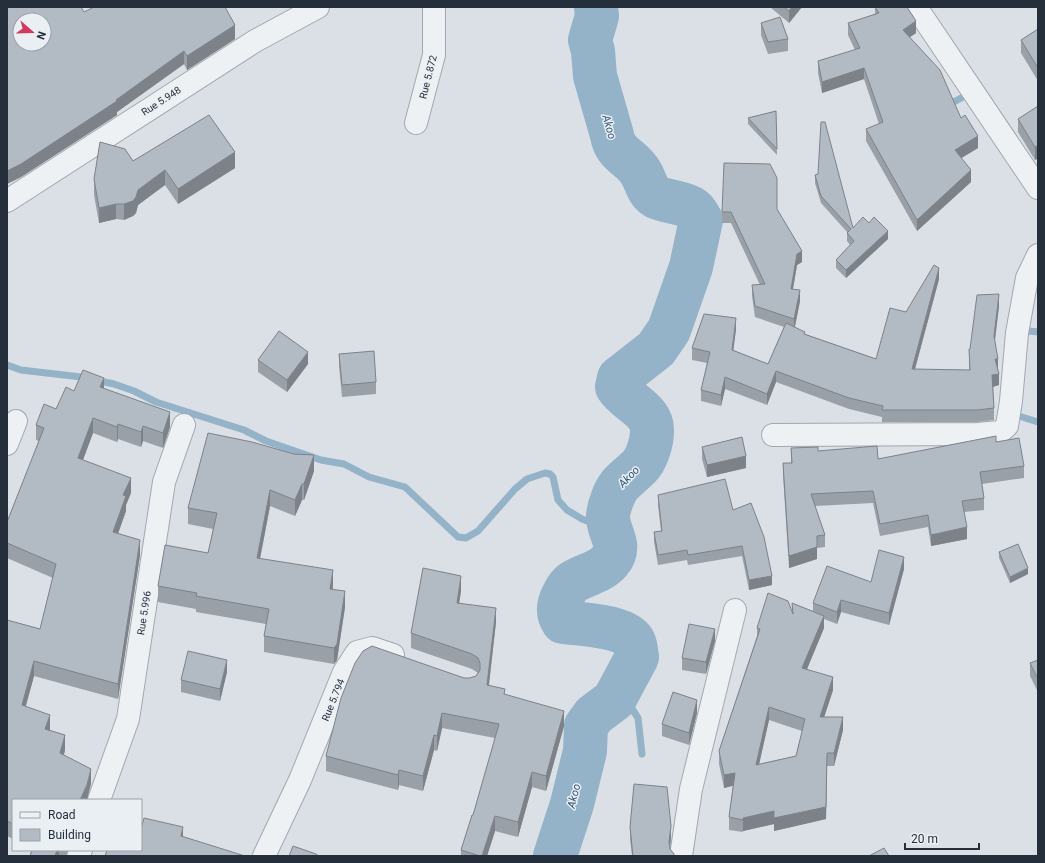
<svg xmlns="http://www.w3.org/2000/svg" width="1045" height="863" font-family="Roboto,sans-serif">
<style>
.lines{fill:none;stroke-linecap:round;stroke-linejoin:round}
.stream{stroke:#94b2c8;stroke-width:7}
.river{stroke:#94b2c8;stroke-width:44}
.minor-casing{stroke:#a1a7b0;stroke-width:24}
.minor{stroke:#eef1f4;stroke-width:22}
.wall{fill:#99a0a8;fill-rule:evenodd}
.shaded-wall{fill:#7d8288}
.building{fill:#b2bac3;stroke:#7d8288;fill-rule:evenodd}
.labels{text-anchor:middle;dominant-baseline:central;stroke-width:3;stroke-linejoin:round;paint-order:stroke}
.street-label{font-size:10px;fill:#252f3c;stroke:#eaeff4}
.water-label{font-size:11px;font-style:italic;fill:#2e5271;stroke:#eaeff4}
</style>
<rect width="100%" height="100%" fill="#dbe0e6"/>
<g class="lines">
<path class="stream" d="M946 106 965 96
M1029 331 1038 332
M7 365 21 370 81 377 114 384 134 391 156 402 244 430 266 441 321 460 344 464 369 477 405 487 458 537 466 538 478 531 515 489 527 479 545 473 550 474 553 477 558 500 567 510 582 519 597 525H610
M1022 417 1038 422
M614 700 631 707 638 718 642 754"/>
<path class="river" d="M555 856 572 804 585 751 586 726 594 715 614 700 637 657C636 652 636 643 632 639 622 626 580 624 563 622 561 619 559 615 559 611 558 602 566 587 573 582 585 574 600 573 610 561 623 545 608 533 608 517 608 512 610 505 612 500 618 482 627 479 639 467 647 459 652 442 652 431 653 410 626 402 617 387L619 378 656 349 669 330 691 267 701 220C699 217 698 214 696 212 690 203 666 202 656 197 647 192 646 181 641 173 632 157 615 155 612 135L595 76 593 51 590 40 597 16 596 7"/>
<defs>
<path id="minor" d="M916 7 1038 188
M416 123 434 55V7
M7 201 255 41 318 7
M773 435 978 434 1000 432 1007 426 1011 401 1017 333 1027 278 1038 255
M7 444 16 421
M99 800 128 719 164 482 184 425
M78 856 81 850
M264 856 300 780 344 672 357 652 372 648 393 655
M681 856 691 789 735 610"/>
</defs>
<use href="#minor" class="minor-casing"/>
<use href="#minor" class="minor"/>
</g>
<path class="wall" d="M7 7 84 12 235 39 187 70 184 64 117 112V115L21 177 7 184Z
M770 7H802L789 23Z
M875 7 916 33 910 37 961 118 978 148 961 158 971 182 917 231 866 141V129L879 124 864 79 822 93 818 73V61L855 50 848 35V23L875 14Z
M761 23 788 39V51L768 54 761 35Z
M1038 29V81L1021 53V40Z
M1038 106V160L1037 159 1035 160 1018 132V119Z
M776 111 777 155 748 124V118Z
M133 161 235 168 178 204 165 185 138 205 136 213 133 216 124 220 116 219 99 223 94 195V179Z
M815 175 853 228 869 223 888 239 846 278 836 268V260L850 245 847 241V233H848L821 203 815 183Z
M777 209 802 262 797 265 793 289 800 301 795 327 805 334 876 359 906 312 939 279 915 369 969 370V349H970L999 306 995 340 999 385 993 387 994 408V420L977 422H882V417L849 409 776 382 767 405 725 389 721 406 701 401V390L707 363 692 360V348L736 329 733 350 768 364 784 327 755 317 752 296V285H760L731 223H722V212Z
M339 354 376 382V394L342 397 339 366Z
M258 360 308 364 287 392 258 372Z
M104 389 170 427 163 448 143 441 141 447 118 439 117 442 93 433 83 460 131 493 126 505V511L118 534 140 555 118 699 34 676 26 706 50 730V731L65 750 64 755 91 784 13 800V839L7 836V620L40 629 53 578 7 558V522L39 441 36 440V425L56 409 74 391Z
M996 442 1024 466V478L982 484 984 498V510L964 512 967 539 931 546 928 527 880 536 873 503 815 506 825 535V547L817 548V559L789 568 783 475V463H791V448L878 459Z
M702 447 746 468 707 477 702 459Z
M314 471 304 500H302L295 516 270 506 260 559 333 585V589L345 607 337 660 334 664 264 652V636L266 624 196 612V609L158 602V586L208 553 213 529 188 524V508Z
M658 495 733 510 772 585 749 590 742 556 688 565 687 560 658 565 654 542V532L661 531 658 505Z
M999 552 1028 574 1010 583 999 558Z
M904 569 889 625 841 612 837 624 824 619V628L807 669 833 690 824 717 843 730 834 766H827L826 819 774 831V824L743 831V832L729 830V817L733 786 724 788 719 764V751L757 636V628L792 613V603L813 611V603L871 582ZM769 720 802 731 796 756 759 764Z
M461 591 459 603 496 622 489 685 505 694 564 726 546 791 532 787 518 837 495 831 487 856H461V850L473 815 495 738 442 728 437 751 434 750 423 791 399 785 398 790 326 771V756L464 678H470L476 676 478 673 472 669 411 648V633Z
M715 641 706 674 682 670V658Z
M1038 660V692L1030 676V663Z
M227 672 220 701 181 692V680Z
M697 713 689 745 662 736V724Z
M630 827 671 838 670 849 674 856H632L630 839Z
M32 850H68L67 856H30Z"/>
<path class="shaded-wall" d="M792 7H802L789 23V11Z
M916 21V33L903 42V30Z
M235 25V39L187 70V56Z
M184 51V64L117 112V115L21 177 7 184V171L116 100Z
M864 68V79L822 93V82Z
M978 136V148L955 162V150Z
M1037 146V159L1035 160V147Z
M235 152V168L178 204V189Z
M165 170V185L138 205 136 213 133 216 124 220V204L138 190Z
M971 170V182L917 231V220Z
M116 204V219L99 223V208Z
M888 231V239L846 278V270Z
M802 251V262L797 265 791 300V289L797 254Z
M939 268V279L912 380V369Z
M800 290V301L794 330V319Z
M999 294V306L994 348V336Z
M736 318V329L732 361V350Z
M308 352V364L287 392V380Z
M995 359H998V370Z
M776 371V382L767 405V394Z
M999 374V385L992 387V375Z
M725 377V389L721 406V395Z
M104 378V393L100 387Z
M170 412V427L163 448V433Z
M93 418V433L78 473V458Z
M118 424V439L117 442V427Z
M143 426V441L141 447V432Z
M314 455V471L304 500V484Z
M746 456V468L707 477V465Z
M131 478V493L126 505V511L113 547V532L123 495Z
M302 484V500L295 516V500Z
M270 490V506L257 574V558Z
M967 527V539L931 546V535Z
M140 540V555L118 699V684Z
M817 547V559L789 568V556Z
M904 557V569L889 625V613Z
M1028 568V574L1010 583V577Z
M333 570V585L330 605V589Z
M461 576V591L457 618V603Z
M772 576V585L749 590V580Z
M345 591V607L337 660 334 664V648Z
M841 600V612L837 624V612Z
M496 608V622L487 700V685Z
M824 616V628L802 681V668Z
M715 629V641L706 674V662Z
M227 660V672L220 701V689Z
M34 661V676L22 719V705Z
M833 677V690L820 730V717Z
M697 700V713L689 745V733Z
M769 707V720L756 778V765Z
M564 711V726L546 791V776Z
M442 713V728L437 751V736Z
M50 715V730L45 744V729Z
M843 717V730L834 766V753Z
M65 735V750L60 768V753Z
M434 735V750L423 791V776Z
M827 766 826 819 774 831V818Z
M91 769V784L87 800H80Z
M399 770V785L398 790V775Z
M532 772V787L518 837V822Z
M735 773V785L724 788V775Z
M774 811V824L743 831V832V818Z
M495 816V831L487 856H482Z
M671 826V838L669 855V842Z
M183 827V840L181 836Z
M57 850H59V856H55Z"/>
<path class="building" d="M7 7H81L84 12 94 7H225L235 25 187 56 184 51 116 100 117 101 21 164 7 171ZM20 20H44V44H20Z
M784 7H792L789 11Z
M875 7H907L916 21 903 30 940 70 961 118 965 115 978 136 955 150 971 170 917 220 866 129 883 122 864 68 822 82 818 61 860 48 848 23 879 13Z
M780 17 788 39 768 42 761 23Z
M1038 29V68L1021 40Z
M1038 106V147L1037 146 1035 147 1018 119Z
M776 111 777 149 748 118Z
M209 115 235 152 178 189 165 170 138 190 136 197 133 201 124 204H116L99 208 94 179 100 142 125 149 133 161Z
M821 122H825L853 228 863 217 869 223 874 217 888 231 846 270 836 260 854 241 847 233 851 229 821 196 815 175 818 174Z
M724 163 770 164 777 178V209L802 251 797 254 791 289 800 290 794 319 755 306 752 285 765 284 731 212H722Z
M934 265 939 268 912 369 970 370 969 349H970L977 295 999 294 994 336 998 359H995L999 374 992 375 994 408 977 410H882L883 406 849 398 776 371 767 394 725 377 721 395 701 390 710 352 692 348 704 314 736 318 732 350 768 364 786 323 805 332 804 334 876 359 890 308 906 312Z
M279 331 308 352 287 380 258 360Z
M374 351 376 382 342 385 339 354Z
M83 370 104 378 100 387 170 412 163 433 143 426 141 432 118 424 117 427 93 418 78 458 131 478 123 495 126 496 113 532 140 540 118 684 34 661 22 705 50 715 45 729 65 735 60 753 91 769 87 785 80 800H13V824L7 821V803L8 802 7 801V620L40 629 56 564 7 543V522L44 428 36 425 44 404 56 409 66 387 74 391Z
M208 433 252 442 294 454 314 455 304 484H302L295 500 270 490 257 558 333 570 330 589 345 591 337 644 334 648 264 636 269 609 196 596 197 593 158 586 165 545 208 553 217 513 188 508Z
M996 436V442L1019 438 1024 466 980 472 984 498 962 501 967 527 931 535 928 515 880 524 873 491 811 494 825 535 817 536V547L789 556 783 463H792L791 448 818 447V451L877 446 878 459Z
M742 437 746 456 707 465 702 447Z
M725 479 733 510 751 503 764 537 772 576 749 580 742 546 688 555 687 550 658 555 654 532 662 531 658 495Z
M1018 544 1028 568 1010 577 999 552Z
M879 550 904 557 889 613 841 600 837 612 813 603 827 566 871 582Z
M423 568 461 576 457 603 496 608 487 685 505 689 504 694 564 711 546 776 532 772 518 822 495 816 482 856H480L461 850 472 815H473L499 724 442 713 437 736 434 735 423 776 399 770 398 775 326 756 341 698 355 663 363 651 372 646 464 678H470L476 676 480 670V663L478 658 472 654 411 633Z
M768 593 788 601 793 614 792 603 824 616 802 668 833 677 820 717H843L834 753H827L826 807 774 818V811L743 818V820L729 817 735 773 724 775 719 751 760 629 757 628ZM769 707 805 719 796 756 756 765Z
M689 624 715 629 706 662 682 658Z
M188 651 227 660 220 689 181 680Z
M1038 660V679L1030 663Z
M673 692 697 700 689 733 662 724Z
M634 784 667 787 671 826 669 842 670 849 674 854V856H633L630 827Z
M144 818 183 827 181 836 245 856H105L107 850H141V829Z
M293 846 316 854 319 856H289Z
M884 848 889 856H869Z
M32 850H57L55 856H30Z"/>
<g class="labels">
<g class="street-label">
<text transform="translate(428 77) rotate(-76)">Rue 5.872</text>
<text transform="translate(161 101) rotate(-33)">Rue 5.948</text>
<text transform="translate(144 613) rotate(-81)">Rue 5.996</text>
<text transform="translate(333 700) rotate(-68)">Rue 5.794</text>
</g>
<g class="water-label">
<text transform="translate(609 127) rotate(74)">Akoo</text>
<text transform="translate(629 477) rotate(-46)">Akoo</text>
<text transform="translate(574 796) rotate(-76)">Akoo</text>
</g>
</g>
<rect width="1045" height="863" fill="none" stroke="#252f3c" stroke-width="16"/>
<rect x="12" y="799" width="130" height="52" fill="#eaeff4" stroke="#9ba2aa"/>
<rect x="20" y="812" width="20" height="6" fill="#eef1f4" stroke="#9ba2aa"/>
<text x="48" y="819" font-size="12" fill="#252f3c">Road</text>
<rect x="20" y="829" width="20" height="12" fill="#b2bac3" stroke="#9ba2aa"/>
<text x="48" y="839" font-size="12" fill="#252f3c">Building</text>
<g transform="translate(32 32) rotate(110)"><circle r="19" fill="#eaeff4" stroke="#9ba2aa"/>
<path d="M0-3L7 15L0 10L-7 15Z" fill="#d13a5f"/>
<text y="-6" font-size="11" font-weight="bold" text-anchor="middle" fill="#252f3c">N</text>
</g>
<path d="M905 843v6h74v-6" fill="none" stroke="#252f3c" stroke-width="2"/>
<text x="911" y="843" font-size="12" fill="#252f3c" stroke="#eaeff4" stroke-width="3" paint-order="stroke">20 m</text>
</svg>
